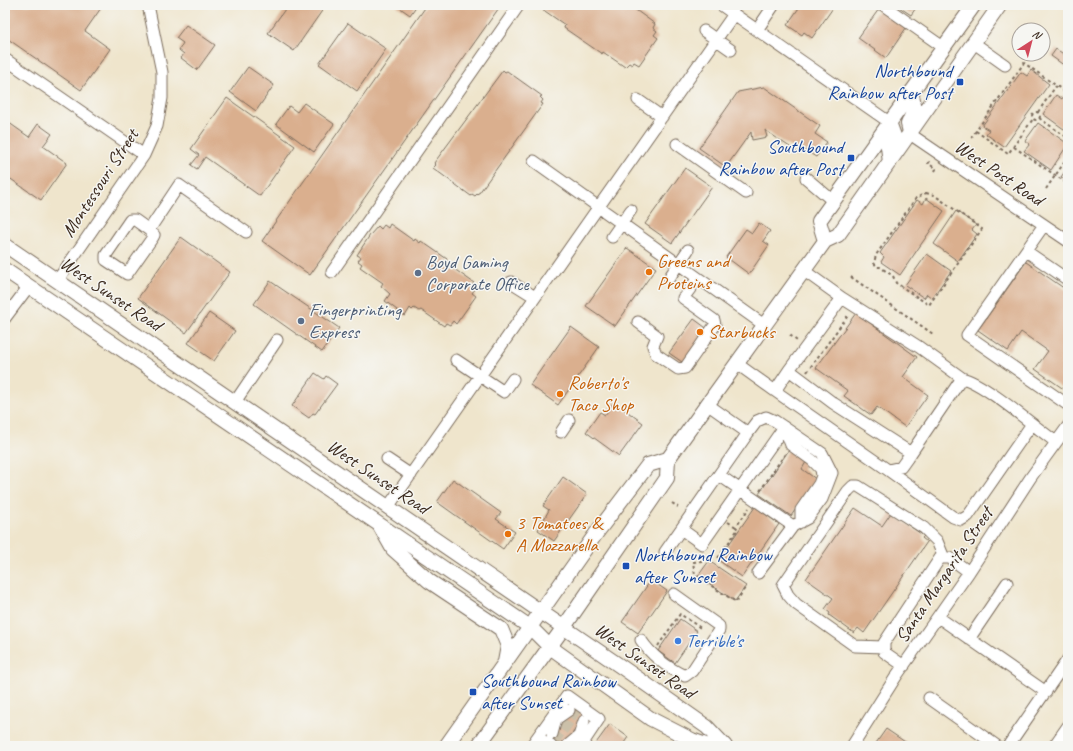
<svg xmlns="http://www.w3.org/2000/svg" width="1073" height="751" font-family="Caveat,sans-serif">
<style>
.building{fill:#daaf8e}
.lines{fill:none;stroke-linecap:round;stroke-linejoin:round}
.minor-tunnel{stroke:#cbc0a9;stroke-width:11;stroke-dasharray:11 5.5;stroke-linecap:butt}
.minor-casing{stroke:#7a6b5b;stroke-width:13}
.major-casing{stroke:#7a6b5b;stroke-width:16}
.path{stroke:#7a6b5b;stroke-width:2;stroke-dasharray:3 3;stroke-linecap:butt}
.minor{stroke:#fff;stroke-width:11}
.major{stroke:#fff;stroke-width:14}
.transit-dot{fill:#1a4fb4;stroke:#f6f6f2;stroke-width:1.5}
.food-dot{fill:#e8710a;stroke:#f6f6f2;stroke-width:1.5}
.service-dot{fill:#5c6f8a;stroke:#f6f6f2;stroke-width:1.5}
.shop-dot{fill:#3f7fe0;stroke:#f6f6f2;stroke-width:1.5}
.labels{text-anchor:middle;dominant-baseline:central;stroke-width:3;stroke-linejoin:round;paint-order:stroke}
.transit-label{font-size:19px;fill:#164399;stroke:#f6f6f2;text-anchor:end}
.street-label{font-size:19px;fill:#3b2a1e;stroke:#f6f6f2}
.food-label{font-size:19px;fill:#c56008;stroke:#f6f6f2;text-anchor:start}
.service-label{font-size:19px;fill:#4e5e75;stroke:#f6f6f2;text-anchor:start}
.shop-label{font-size:19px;fill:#366cbe;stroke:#f6f6f2;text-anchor:start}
</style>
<rect width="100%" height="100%" fill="#f6f6f2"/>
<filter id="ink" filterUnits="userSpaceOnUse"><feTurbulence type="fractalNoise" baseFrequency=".025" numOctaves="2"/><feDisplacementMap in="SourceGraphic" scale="8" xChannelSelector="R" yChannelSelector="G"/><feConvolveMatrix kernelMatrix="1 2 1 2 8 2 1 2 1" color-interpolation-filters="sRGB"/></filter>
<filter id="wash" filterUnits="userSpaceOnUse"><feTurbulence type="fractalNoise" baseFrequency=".012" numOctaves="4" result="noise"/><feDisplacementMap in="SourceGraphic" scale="16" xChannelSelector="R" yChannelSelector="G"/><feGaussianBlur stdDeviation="0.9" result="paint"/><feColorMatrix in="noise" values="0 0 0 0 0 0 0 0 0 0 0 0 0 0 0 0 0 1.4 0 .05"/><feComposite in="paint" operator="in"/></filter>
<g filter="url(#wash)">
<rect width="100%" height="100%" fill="#efe5cc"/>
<g id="blocks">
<path class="building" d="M5 5H97L101 8 85 31 110 49 81 90 5 37Z
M288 5H326L294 51 268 33Z
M396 5H417L410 15Z
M427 5H501L310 275 262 241Z
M545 5H633V8L655 24 653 28 657 31 654 35 658 38 639 65 634 62 632 65 629 63 625 67 603 52 602 54 564 28 565 25 542 9Z
M801 5H835L812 38 804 32 802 35 787 25Z
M896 5H918L911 15Z
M879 9 906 28 886 58 858 38Z
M348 23 386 49 357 91 319 64Z
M186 25 215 45 197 70 181 58 184 54 179 50 183 43 176 38Z
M1056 49 1068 57V62L1065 66 1051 56Z
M248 67 274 85 256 111 230 92Z
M503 70 505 72 507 71 542 96 540 97 543 100 541 103 543 104 479 193H478L475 196 472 194 471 196 433 168 436 165 434 163Z
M1031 70 1049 84 1004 147 986 134 989 130 982 126 1021 72 1027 76Z
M764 87 820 126 815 134 827 142 816 157 803 149 800 154 765 130 767 137 752 140 751 132 726 167 699 148 738 92Z
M1065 94 1068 96V132L1043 114 1056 95 1062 99Z
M227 98 295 146 260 196 205 157 197 169 191 165 199 155 191 149Z
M304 103 334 124 314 152 276 124 289 106 297 112Z
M5 120 29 137 38 124 52 134 43 146 67 163 41 200 5 175Z
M1038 123 1068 144 1051 170 1024 151 1030 144 1025 141Z
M1068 167V181L1061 177Z
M685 168 712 187 672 243 645 224Z
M926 198 944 211 900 275 881 262 884 257 880 253 917 200 923 204Z
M956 211 976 225 972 230 977 234 958 261 934 244Z
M759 223 770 231 763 241 769 245 749 274 726 257 746 229 752 233Z
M390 224 414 241 415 239 420 243 421 241 447 259 446 261 452 264 450 266 474 283 471 287 475 289 472 293 476 296 456 324 453 321 450 325 446 323 444 326 421 310 419 311 414 308 412 310 410 308 405 316 385 301 390 294 381 286 383 283 360 267 362 264 358 261 361 257 357 255 370 235 378 226 381 229 384 225 388 228Z
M181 237 230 272 186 333 138 298Z
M627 248 656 268 615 326 586 306Z
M927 254 951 271 932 298 927 294 924 298 905 285Z
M1026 262 1068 291V385L1065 390 1035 369 1048 351 1021 332 1008 351 978 330Z
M270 281 339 328 322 352 254 304Z
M209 313 235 331 214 361 188 343Z
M856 313 917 357 903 377 928 395 905 427 877 407 871 415 844 396 848 391 816 368Z
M694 319 709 330 685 364 669 353Z
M571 327 599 347 558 405 530 385Z
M315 373 324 379 326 376 337 384 315 414 313 413 309 418 292 406Z
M614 402 643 423 619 456 586 432 600 412 605 415Z
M791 447 806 462 802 469 816 479 791 516 759 494Z
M563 477 587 494 554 541 538 530 549 510 543 506Z
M453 479 501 513 496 519 515 532 503 549 437 502Z
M755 507 779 524 742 577 718 560Z
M855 508 882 526 891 513 924 536 922 538 927 542 864 633 858 628 854 633 829 615 830 613 825 609 833 598 806 579Z
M709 561 746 586 735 601 698 576Z
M651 580 667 591 638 633 622 622Z
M680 619 697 631 675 663 658 651Z
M573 704 587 714 563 746 550 737Z
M610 724 628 737 622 746H594Z
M886 729 911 746H874Z"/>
</g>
</g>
<g filter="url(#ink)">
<use href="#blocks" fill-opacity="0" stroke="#7a6b5b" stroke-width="1"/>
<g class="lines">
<path class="minor-tunnel" d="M569 710 584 721
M561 723 574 732
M552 734 567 746"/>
<defs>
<path id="minor" d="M721 5 889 122
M883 5 943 47
M757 30 774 5
M704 31 731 50
M974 43 1005 65
M5 59 144 155
M638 100 662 117
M910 134 1068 241
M677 144 746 193
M534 161 764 325
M806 178 833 201
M1044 225 967 335 1068 405
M149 230 154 235 153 237 127 274 106 260V255L130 220H135L149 230 179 185 246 232
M612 237 631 210
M1026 251 1068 280
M803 270 842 298 789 370 833 403 911 453 962 378 919 347 842 298
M332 272 519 5
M669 278 688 250
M57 281 144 155 157 126 162 98V72L148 5
M511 282 535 297
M687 293 698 278
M5 318 29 286
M638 322 657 336 653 346 656 354 678 369 685 368 715 325 714 320 683 298
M456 360 504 392 513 379
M736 363 775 391 789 370
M962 378C984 383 1035 427 1056 442
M775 391 888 470 901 467 911 453
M235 402 277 340
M784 427 791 445 812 460 821 469 822 476 819 484 801 510V522
M561 432 569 420
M748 433 757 421 766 417 775 421 822 453 832 473 822 499 808 518 793 526 758 573
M387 459 411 475
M888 470 953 517 961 520 968 516 1032 424
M719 475 793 526
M388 507 734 14
M681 529 702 544 784 427
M665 552 748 433 707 404
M938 617 1046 692
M969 639 1007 583
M641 640C651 655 668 668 685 676L692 671 719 630V626L674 594
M884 647 855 646 796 604 788 595 783 585 848 491 853 486H858L924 528 937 541 944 558
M904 666 884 652V643L940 558H950L969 572
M929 698 997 746
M552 734 556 719 569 710
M538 737 551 746
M531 746 567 696 599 719 581 746
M567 746 579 736 584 721
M852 746 897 675 969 572 1031 477 1068 426
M1008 746 1068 659
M1054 746 1068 726"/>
<path id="major" d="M889 122 894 136 888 147 890 162
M910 132 908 124 915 108 911 92
M825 241 819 221 974 5
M5 245 623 668 707 727 725 746
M5 270 530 627 550 647 651 719 692 740 709 746
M380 526 393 549 429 581 501 629 508 646 505 662
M446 746 595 535 648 465 668 459
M478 746 564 627 667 478 668 459 825 241 838 235 1000 5"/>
</defs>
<use href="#minor" class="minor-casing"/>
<use href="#major" class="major-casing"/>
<path class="path" d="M1032 116a4 4 0 1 1 8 0a4 4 0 1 1-8 0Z
M1038 112 1056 86
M1039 118 1068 138
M976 131 1008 154 1033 119
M971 138 1024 63 1068 94
M1014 147 1068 184
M930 162 928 163 936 169 935 171
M1046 189 1068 157
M926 193 934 195 982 229 929 305 896 283 893 276 880 267H877L874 263 876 255 916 198Z
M851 277 933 334
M790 335 797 341
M807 372 849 314
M760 491 785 454
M672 503 678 507
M728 522 736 527
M718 558 738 529 736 527 749 508
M702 561 693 562 695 575 736 602 745 588
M658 646 680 614 702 629"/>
<use href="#minor" class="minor"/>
<use href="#major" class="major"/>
</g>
</g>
<g class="transit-dot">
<rect x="956" y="78" width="8" height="8" rx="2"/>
<rect x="847" y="154" width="8" height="8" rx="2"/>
<rect x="622" y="562" width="8" height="8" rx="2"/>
<rect x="469" y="688" width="8" height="8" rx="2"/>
</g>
<g class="food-dot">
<circle cx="649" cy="272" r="4"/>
<circle cx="700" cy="332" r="4"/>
<circle cx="560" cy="394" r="4"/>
<circle cx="508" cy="534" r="4"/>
</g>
<g class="service-dot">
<circle cx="418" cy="273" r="4"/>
<circle cx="301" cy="321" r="4"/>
</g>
<circle class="shop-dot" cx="678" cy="641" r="4"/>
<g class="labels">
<g class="transit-label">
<text x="952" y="71">Northbound<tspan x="952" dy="22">Rainbow after Post</tspan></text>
<text x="843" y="147">Southbound<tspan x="843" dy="22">Rainbow after Post</tspan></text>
<text x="634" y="555" text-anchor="start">Northbound Rainbow<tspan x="634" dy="22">after Sunset</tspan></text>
<text x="481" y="681" text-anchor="start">Southbound Rainbow<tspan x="481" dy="22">after Sunset</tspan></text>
</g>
<g class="street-label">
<text transform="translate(999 173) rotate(34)">West Post Road</text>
<text transform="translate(100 183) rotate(-57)">Montessouri Street</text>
<text transform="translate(111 294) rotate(34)">West Sunset Road</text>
<text transform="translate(378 477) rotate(34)">West Sunset Road</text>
<text transform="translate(944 575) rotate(-56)">Santa Margarita Street</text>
<text transform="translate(645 661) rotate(35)">West Sunset Road</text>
</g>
<g class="food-label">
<text x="657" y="261">Greens and<tspan x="657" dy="22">Proteins</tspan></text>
<text x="708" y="332">Starbucks</text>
<text x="568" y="383">Roberto's<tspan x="568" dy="22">Taco Shop</tspan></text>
<text x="516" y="523">3 Tomatoes &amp;<tspan x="516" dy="22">A Mozzarella</tspan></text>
</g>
<g class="service-label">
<text x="426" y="262">Boyd Gaming<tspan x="426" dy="22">Corporate Office</tspan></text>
<text x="309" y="310">Fingerprinting<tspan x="309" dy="22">Express</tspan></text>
</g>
<g class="shop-label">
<text x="686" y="641">Terrible's</text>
</g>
</g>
<rect width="1073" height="751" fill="none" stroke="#f6f6f2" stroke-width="20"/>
<g transform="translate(1031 42) rotate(36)"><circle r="19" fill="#f6f6f2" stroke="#aba49d"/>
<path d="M0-3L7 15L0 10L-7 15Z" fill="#d1495b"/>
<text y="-6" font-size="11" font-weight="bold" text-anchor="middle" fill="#3b2a1e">N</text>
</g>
</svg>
